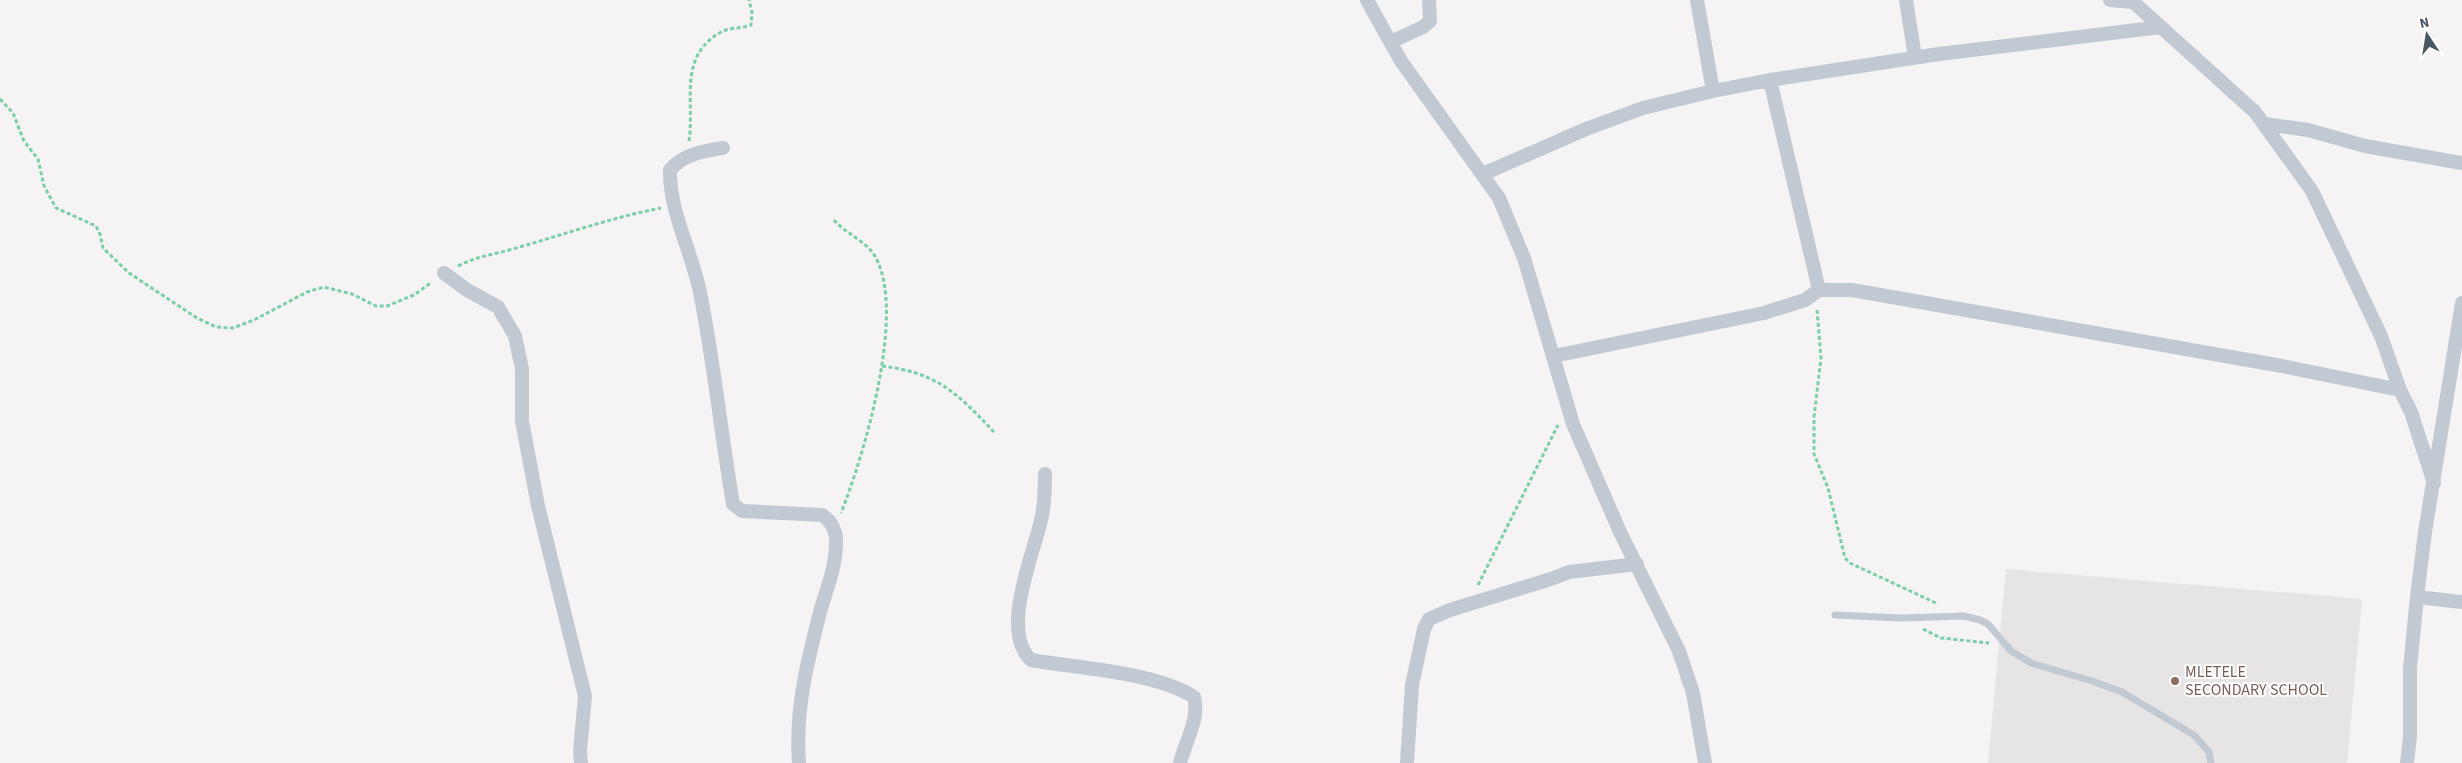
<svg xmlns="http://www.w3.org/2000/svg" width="2462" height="763" font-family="'Source Sans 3',sans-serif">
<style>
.education{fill:#e6e4e5}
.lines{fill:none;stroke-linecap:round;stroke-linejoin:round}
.path{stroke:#7ad0a6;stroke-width:3;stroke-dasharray:4 2.5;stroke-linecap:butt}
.lane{stroke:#c1cad2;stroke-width:7}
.street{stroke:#c1cad2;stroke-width:14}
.education-dot{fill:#8d6e63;stroke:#fff;stroke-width:2}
.labels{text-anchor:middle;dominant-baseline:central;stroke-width:4;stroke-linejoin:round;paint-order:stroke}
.education-label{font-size:16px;fill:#785e54;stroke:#fff;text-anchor:start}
</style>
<rect width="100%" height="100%" fill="#f5f3f3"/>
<path class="education" d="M2006 569 2362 599 2347 763H1988Z"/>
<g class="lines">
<path class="path" d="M0 99 13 113 24 141 38 159 44 186 56 208 96 226 100 234 103 248 129 273 197 318 216 327 233 328 254 320 307 292 324 287 352 294 376 306H387L414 295 432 282
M689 141C695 101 677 57 721 32 730 27 741 29 751 25L752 12 749 0
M834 220C846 234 868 242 876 258 906 315 864 455 841 513
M458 266C475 257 491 255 509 250 560 236 609 218 661 208
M1817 310 1821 358 1814 417V454L1828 488 1845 558 1850 563 1938 604
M882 366C938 373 957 393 994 432
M1478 585 1558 425
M1923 629 1941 638 1989 643"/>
<path class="lane" d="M1835 615 1901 618 1964 616 1980 620 1988 624 2011 651 2031 663 2092 681 2122 692 2194 735 2209 752 2211 763"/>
<path class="street" d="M1367 0 1401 61 1499 198 1524 258 1573 424 1620 532 1679 651 1693 693 1705 763
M1697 0 1713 91
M1906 0 1915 57
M2110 0 2132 2
M2131 0 2255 112 2312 191 2381 336 2400 390 2411 412 2434 483
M1391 42 1423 27 1430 21 1429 0
M1770 80 1819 290
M2265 124 2308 130 2365 146 2462 163
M723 148C704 151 683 154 670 170 669 210 692 253 700 292 714 362 721 434 733 504L742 511 822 515C832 521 837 533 836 544 836 566 826 591 820 612 807 663 795 710 799 763
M1483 174 1586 129 1643 108 1713 91 1770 80 1939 54 2161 27
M444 273 467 290 498 307 515 336 522 369V421L538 506 585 696 580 751 581 763
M1554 356 1764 313 1805 300 1819 290H1852L2282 366 2400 390
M1045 474C1045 489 1045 505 1041 520 1033 556 1000 631 1031 660 1076 668 1156 672 1194 697 1200 719 1185 742 1180 763
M2417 597 2462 602
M1407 763 1412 685 1424 629 1429 619 1450 610 1551 579 1569 572 1637 564
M2407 763 2410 736V668L2417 597 2425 532 2462 303"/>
</g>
<circle class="education-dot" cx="2175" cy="681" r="5"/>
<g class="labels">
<g class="education-label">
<text x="2185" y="672">MLETELE<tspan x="2185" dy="18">SECONDARY SCHOOL</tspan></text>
</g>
</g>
<g transform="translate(2427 35) rotate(348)" stroke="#ffffff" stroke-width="4" paint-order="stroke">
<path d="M0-4L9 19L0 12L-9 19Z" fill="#4a5661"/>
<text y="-8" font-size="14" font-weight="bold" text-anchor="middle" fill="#4a5661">N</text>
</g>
</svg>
